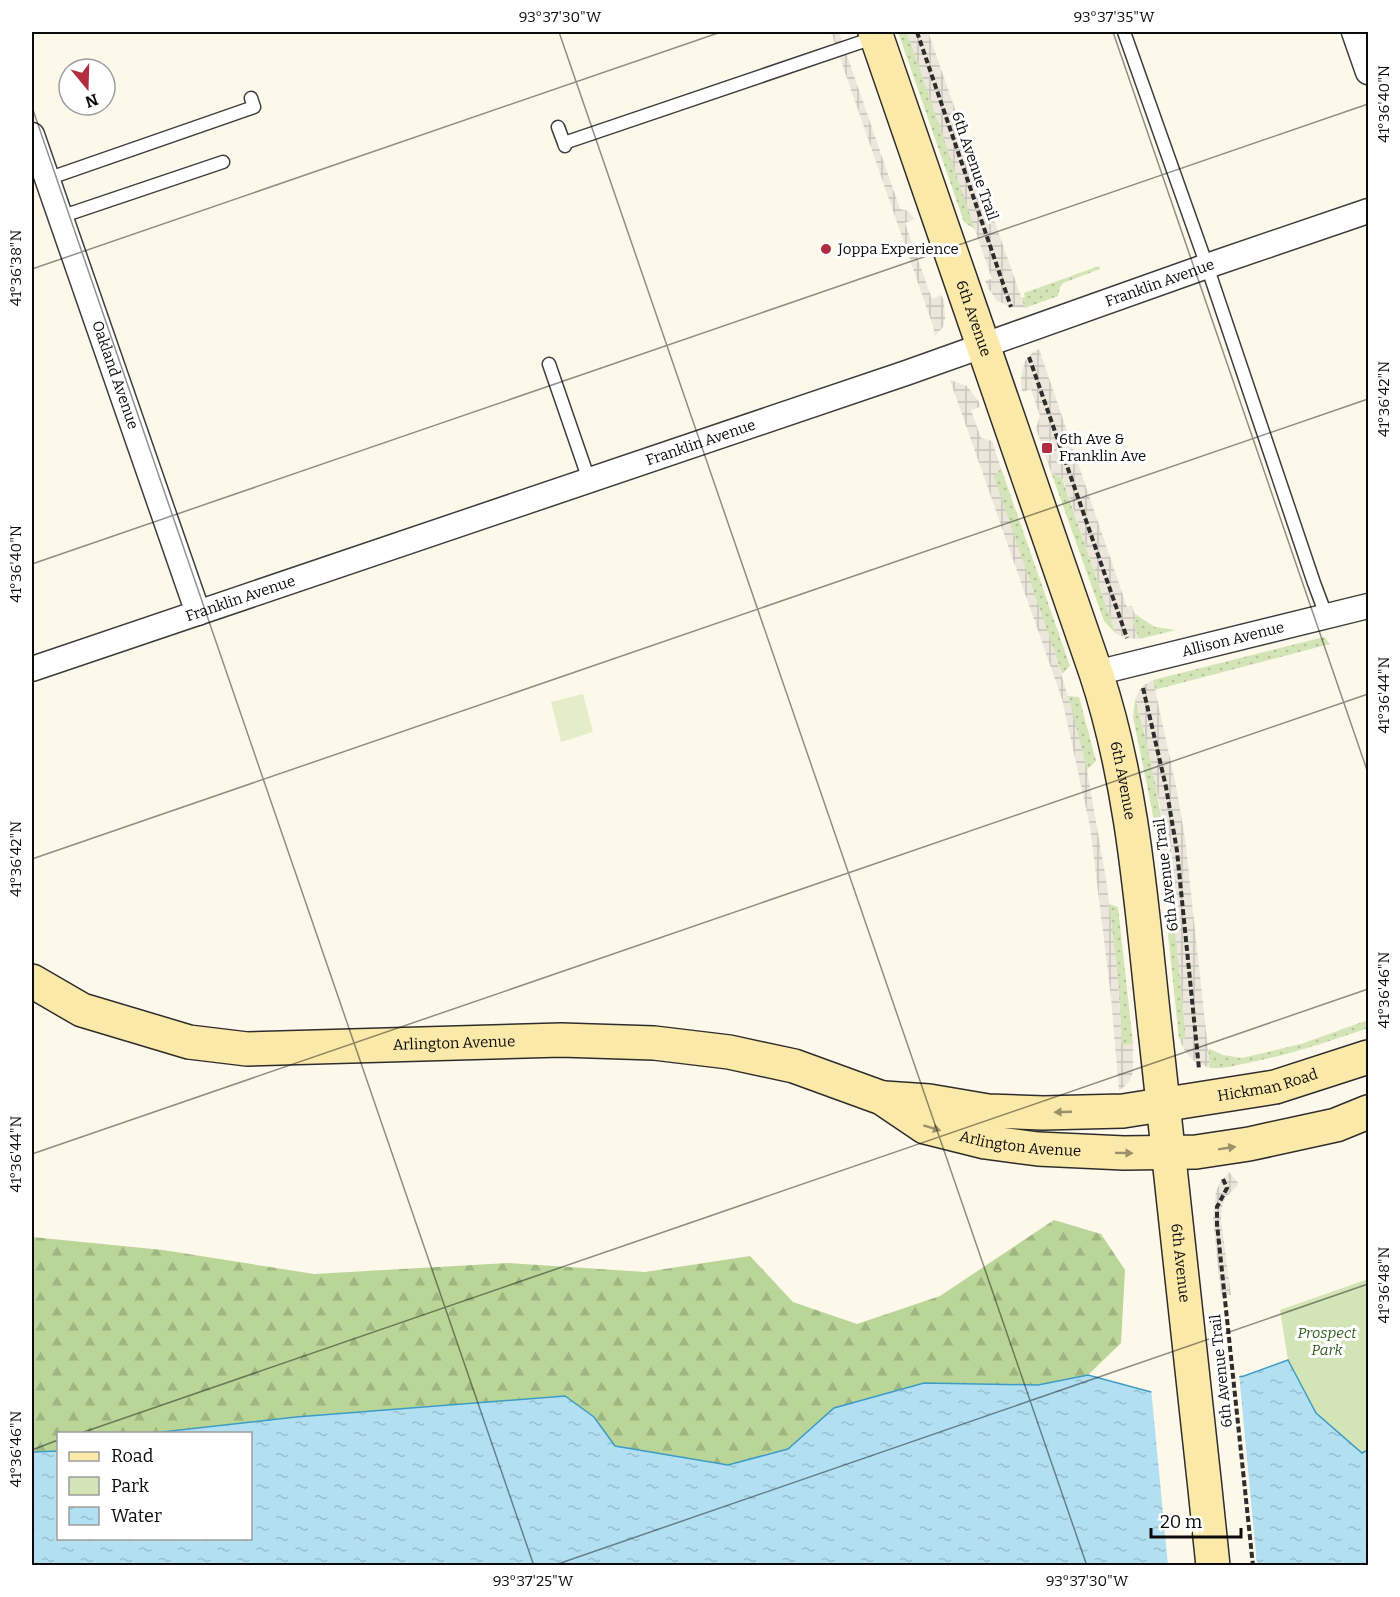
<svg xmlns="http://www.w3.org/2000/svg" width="1400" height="1597" font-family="Bitter,serif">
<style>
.grass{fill:url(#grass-dots)}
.forest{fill:url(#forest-firs)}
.park{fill:#d3e5b6}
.pitch{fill:#e4edc8}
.plaza{fill:url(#plaza-grid)}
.water{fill:url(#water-ripples);stroke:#3e9bc4;stroke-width:1.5}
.pier{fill:#fef8ea}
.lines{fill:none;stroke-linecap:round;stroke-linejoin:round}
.lane-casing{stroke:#3e3e3e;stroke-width:15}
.street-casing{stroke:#3e3e3e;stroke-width:27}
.secondary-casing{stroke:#2d2d2d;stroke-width:36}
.path{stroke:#2d2d2d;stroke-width:4;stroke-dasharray:6 3;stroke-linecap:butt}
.lane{stroke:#fff;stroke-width:12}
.street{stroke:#fff;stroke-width:24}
.secondary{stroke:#fae9a9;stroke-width:33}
.oneway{fill:#9a906a}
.ticks{fill:none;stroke:#0b0b0b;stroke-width:1.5;stroke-opacity:0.45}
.poi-dot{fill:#b12d40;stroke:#fff;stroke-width:2}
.labels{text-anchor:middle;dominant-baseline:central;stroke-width:6;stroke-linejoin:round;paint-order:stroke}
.street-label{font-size:15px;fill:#0b0b0b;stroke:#fff}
.poi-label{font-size:15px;fill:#0b0b0b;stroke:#fff;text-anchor:start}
.park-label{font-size:15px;font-style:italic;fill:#335d20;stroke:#fff}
.neatline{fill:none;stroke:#0b0b0b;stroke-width:2}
.ticks-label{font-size:15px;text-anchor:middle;fill:#0b0b0b}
</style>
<defs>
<pattern id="grass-dots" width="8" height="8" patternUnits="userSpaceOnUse" patternTransform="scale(1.5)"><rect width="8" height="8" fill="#d3e5b6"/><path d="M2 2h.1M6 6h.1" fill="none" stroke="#b4c39b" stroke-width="1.8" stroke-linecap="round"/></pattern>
<pattern id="forest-firs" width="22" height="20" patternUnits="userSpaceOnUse" patternTransform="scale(1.5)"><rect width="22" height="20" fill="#b9d597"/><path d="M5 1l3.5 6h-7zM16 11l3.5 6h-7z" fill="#9eb681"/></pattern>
<pattern id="plaza-grid" width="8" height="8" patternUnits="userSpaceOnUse" patternTransform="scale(1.5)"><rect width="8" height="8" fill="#ece6db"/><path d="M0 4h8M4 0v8" fill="none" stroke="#c9c4bb"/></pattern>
<pattern id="water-ripples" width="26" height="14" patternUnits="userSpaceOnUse" patternTransform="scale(1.5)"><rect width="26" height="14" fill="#b2e0f2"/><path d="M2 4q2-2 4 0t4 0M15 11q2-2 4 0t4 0" fill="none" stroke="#98bfce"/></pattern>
</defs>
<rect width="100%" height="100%" fill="#fef8ea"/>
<path class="grass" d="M898 32H907L976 230 964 222Z
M1099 266 1100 269 1063 283 1060 287 1058 296 1025 308 1021 298 1025 297 1024 293Z
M1001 468 1070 666 1062 674 993 477Z
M1051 472 1062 478 1116 634 1104 621Z
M1135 614 1155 627 1176 630 1139 639 1132 620 1136 618Z
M1324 637 1330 644 1154 690 1153 680Z
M1068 696 1079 697 1096 761 1087 770Z
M1135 699C1152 755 1161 813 1169 872L1163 869 1160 862 1152 810 1133 717Z
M1109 904 1118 907 1133 1044 1122 1046 1118 981Z
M1173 905 1186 1038 1179 1039 1166 915 1167 908Z
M1368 1020V1028C1330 1041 1292 1054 1252 1062 1238 1065 1224 1069 1210 1068L1208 1050 1210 1049 1223 1055 1242 1058 1301 1044Z"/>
<path class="forest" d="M1054 1220 1101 1234 1125 1270 1121 1343 1088 1375 1038 1385 924 1383 834 1408 788 1449 728 1465 615 1446 594 1417 565 1396 296 1417 153 1433 58 1434V1451L32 1452V1237L163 1250 314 1274 508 1263 645 1272 750 1256 793 1302 857 1324 940 1296Z"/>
<path class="park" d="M1368 1279V1450L1362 1453 1316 1413 1288 1360 1280 1310Z"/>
<path class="pitch" d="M583 694 593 732 561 742 551 702Z"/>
<path class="plaza" d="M831 32H839L900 209 908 211 915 219 905 223 932 299 941 295 944 301 945 319 943 327 935 336 933 326Z
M907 32H928L1025 308 1012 307 997 301 987 286 985 280 992 279Z
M1039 349 1127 607 1132 606 1136 618 1132 620 1139 639 1127 638 1116 634 1063 479 1051 472 1036 428 1040 416 1031 389 1022 392 1021 377 1025 361 1032 353Z
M950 380 967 386 979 402 980 407 971 410 981 438 992 441 1001 468 994 477 1053 647 1074 717 1087 770 1107 885 1118 981 1122 1045 1133 1044V1072L1129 1082 1119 1091 1111 997 1090 826 1062 699Z
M1153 680 1176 786 1185 838 1210 1068 1197 1063 1192 1059 1185 1051 1179 1039 1186 1038 1169 872 1160 805 1142 722 1135 699 1142 686Z
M1229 1172 1239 1184 1226 1197 1222 1207 1221 1220 1231 1295H1221L1213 1220 1216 1192 1219 1184Z"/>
<path class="water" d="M1288 1360 1316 1413 1362 1453 1368 1450V1565H32V1452L58 1451V1538H250V1434L153 1433 296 1417 565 1396 594 1417 615 1446 728 1465 788 1449 834 1408 924 1383 1038 1385 1088 1375 1151 1392 1244 1376Z"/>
<path class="pier" d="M1239 1374 1257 1565H1168L1151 1388Z"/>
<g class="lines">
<defs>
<path id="lane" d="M1124 32 1207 266 1314 583 1326 615
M558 127 564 143
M565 146 564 143 876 37
M47 179 254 107 251 98
M60 217 223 162
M549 364 589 480"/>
<g id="street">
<path d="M1354 32 1368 72"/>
<path id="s1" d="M32 135 198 613"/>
<path id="s2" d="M32 669 906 373 1207 266 1368 211"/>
<path id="s3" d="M1096 673 1368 606"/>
</g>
<g id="secondary">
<path id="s4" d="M875 32 1096 673C1135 791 1142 916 1156 1039 1175 1214 1195 1390 1213 1566"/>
<path id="s5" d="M32 981 82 1010 189 1042 247 1049 561 1040 654 1043 729 1052 794 1066 882 1098 925 1127 985 1142 1038 1149 1124 1153 1196 1152 1249 1144 1336 1125 1368 1112"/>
<path id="s6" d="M884 1098 929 1101 988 1111 1043 1113 1123 1111 1275 1087 1368 1057"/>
</g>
</defs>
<use href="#lane" class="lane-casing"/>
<use href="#street" class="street-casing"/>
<use href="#secondary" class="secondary-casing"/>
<path class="path" d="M917 32 1011 307
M1029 357 1127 638
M1143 688 1166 787 1177 851 1199 1069
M1223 1179 1227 1188 1217 1207V1224L1253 1566"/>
<use href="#lane" class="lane"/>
<use href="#street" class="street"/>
<use href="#secondary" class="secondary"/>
</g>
<defs><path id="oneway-solid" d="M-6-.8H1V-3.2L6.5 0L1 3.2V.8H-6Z" transform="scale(1.5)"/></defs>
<g class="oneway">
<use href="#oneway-solid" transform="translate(1063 1112) rotate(178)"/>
<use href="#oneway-solid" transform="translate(932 1128) rotate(17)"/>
<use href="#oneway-solid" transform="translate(1227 1148) rotate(-9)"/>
<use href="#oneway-solid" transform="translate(1124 1153) rotate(1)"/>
</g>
<path class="ticks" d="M559 32 1087 1566M1113 32 1368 773M32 107 534 1566M32 269 721 32M32 564 1368 104M32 859 1368 399M32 1154 1368 694M78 1434 1368 989M32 1450 58 1440M552 1566 1368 1284"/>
<g class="poi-dot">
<circle cx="826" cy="249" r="6"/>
<rect x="1041" y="442" width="12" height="12" rx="3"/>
</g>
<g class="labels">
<g class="street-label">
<text transform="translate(975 166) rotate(71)">6th Avenue Trail</text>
<text stroke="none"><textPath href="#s2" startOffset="1192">Franklin Avenue</textPath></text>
<text stroke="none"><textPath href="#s4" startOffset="303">6th Avenue</textPath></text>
<text stroke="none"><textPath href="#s1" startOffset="254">Oakland Avenue</textPath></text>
<text stroke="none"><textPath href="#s2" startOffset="706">Franklin Avenue</textPath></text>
<text stroke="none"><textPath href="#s2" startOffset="220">Franklin Avenue</textPath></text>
<text stroke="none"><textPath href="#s3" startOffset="141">Allison Avenue</textPath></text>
<text stroke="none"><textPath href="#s4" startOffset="789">6th Avenue</textPath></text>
<text transform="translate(1166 875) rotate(-97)">6th Avenue Trail</text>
<text stroke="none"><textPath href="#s5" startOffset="435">Arlington Avenue</textPath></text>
<text stroke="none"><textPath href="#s6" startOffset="387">Hickman Road</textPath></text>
<text stroke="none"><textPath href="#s5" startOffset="1020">Arlington Avenue</textPath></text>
<text stroke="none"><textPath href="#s4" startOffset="1275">6th Avenue</textPath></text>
<text transform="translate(1221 1371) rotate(-96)">6th Avenue Trail</text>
</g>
<g class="poi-label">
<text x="838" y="249">Joppa Experience</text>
<text x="1059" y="439">6th Ave &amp;<tspan x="1059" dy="17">Franklin Ave</tspan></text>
</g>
<g class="park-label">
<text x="1327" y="1333">Prospect<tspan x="1327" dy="17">Park</tspan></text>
</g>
</g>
<rect width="1400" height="1597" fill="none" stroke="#ffffff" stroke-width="66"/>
<rect x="57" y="1432" width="195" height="108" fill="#ffffff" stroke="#9d9d9d" stroke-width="1.5"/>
<rect x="69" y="1452" width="30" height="9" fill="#fae9a9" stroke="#9d9d9d" stroke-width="1.5"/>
<text x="111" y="1462" font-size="18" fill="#0b0b0b">Road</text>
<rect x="69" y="1477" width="30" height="18" fill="#d3e5b6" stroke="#9d9d9d" stroke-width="1.5"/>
<text x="111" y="1492" font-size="18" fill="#0b0b0b">Park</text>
<rect x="69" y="1507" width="30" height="18" fill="url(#water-ripples)" stroke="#9d9d9d" stroke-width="1.5"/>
<text x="111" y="1522" font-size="18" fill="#0b0b0b">Water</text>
<g transform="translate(87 87) rotate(161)"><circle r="28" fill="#ffffff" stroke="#9d9d9d" stroke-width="1.5"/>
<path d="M0-4.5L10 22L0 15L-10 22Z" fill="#b12d40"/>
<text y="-9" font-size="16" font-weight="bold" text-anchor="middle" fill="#0b0b0b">N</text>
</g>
<path d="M1151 1528v9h90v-9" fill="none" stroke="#0b0b0b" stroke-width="3"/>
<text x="1160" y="1528" font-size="18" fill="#0b0b0b" stroke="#ffffff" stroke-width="4.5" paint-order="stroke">20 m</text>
<rect x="33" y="33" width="1334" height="1531" class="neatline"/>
<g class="ticks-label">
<text x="560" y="22">93°37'30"W</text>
<text x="1114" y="22">93°37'35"W</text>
<text transform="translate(1384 104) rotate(-90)" y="5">41°36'40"N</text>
<text transform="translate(16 268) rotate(-90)" y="5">41°36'38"N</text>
<text transform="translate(1384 399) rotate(-90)" y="5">41°36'42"N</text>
<text transform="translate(16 564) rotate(-90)" y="5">41°36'40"N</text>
<text transform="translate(1384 695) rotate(-90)" y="5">41°36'44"N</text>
<text transform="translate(16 859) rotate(-90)" y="5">41°36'42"N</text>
<text transform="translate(1384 990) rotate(-90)" y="5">41°36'46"N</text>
<text transform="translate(16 1154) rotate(-90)" y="5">41°36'44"N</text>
<text transform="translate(1384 1285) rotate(-90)" y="5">41°36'48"N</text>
<text transform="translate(16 1449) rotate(-90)" y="5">41°36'46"N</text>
<text x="533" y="1586">93°37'25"W</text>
<text x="1087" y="1586">93°37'30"W</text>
</g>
</svg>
